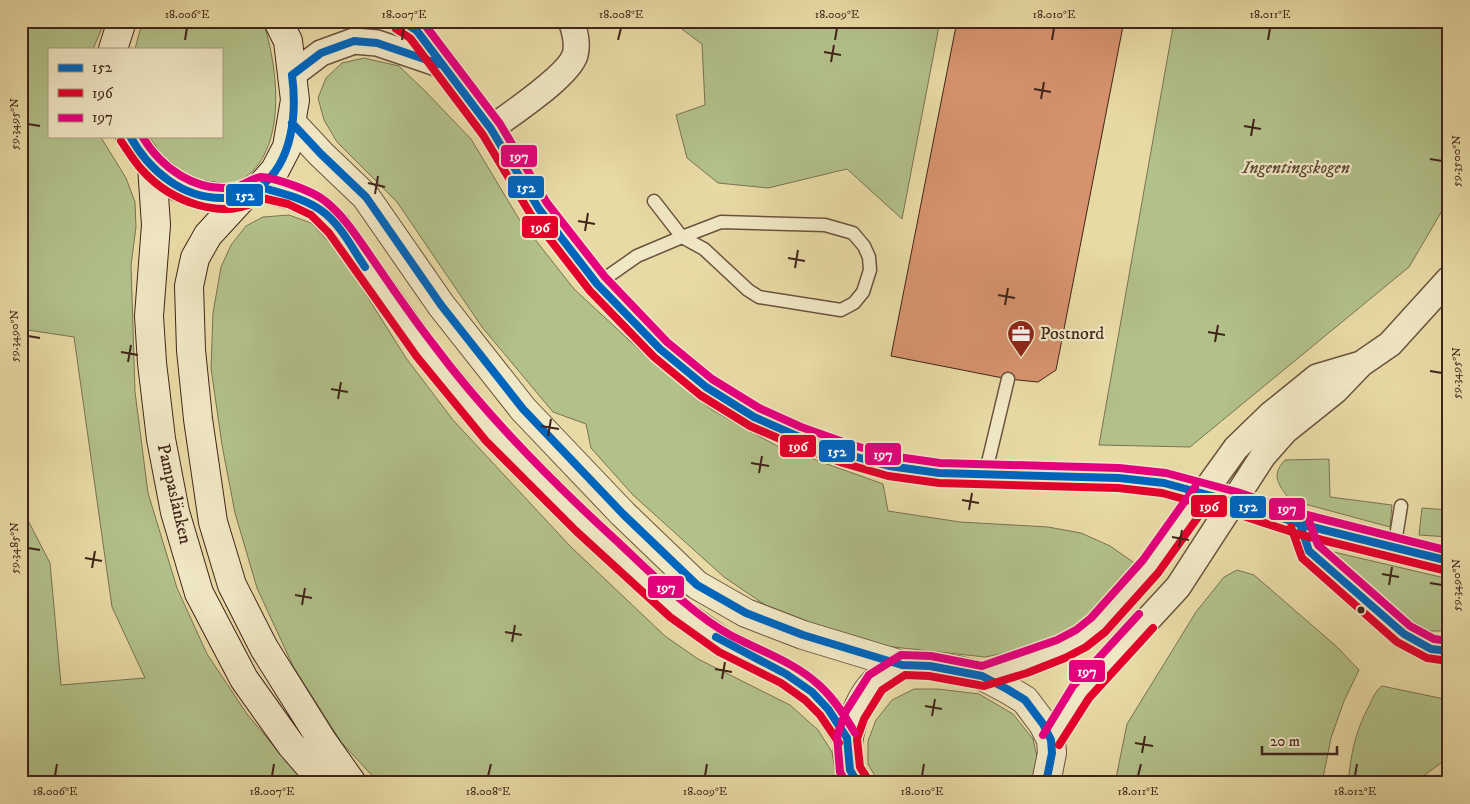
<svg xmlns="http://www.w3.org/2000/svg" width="1470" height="804" font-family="'IM FELL DW Pica',serif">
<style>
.green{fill:#b2c089;stroke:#7a7252}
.building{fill:#d7936f;stroke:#41251a}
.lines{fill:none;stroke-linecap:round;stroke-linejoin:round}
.service-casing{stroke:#6b523d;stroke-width:15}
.minor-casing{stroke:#6b523d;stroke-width:28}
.tertiary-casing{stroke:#6b523d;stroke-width:30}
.secondary-casing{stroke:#41251a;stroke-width:30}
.service{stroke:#f0e7c4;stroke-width:12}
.minor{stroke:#f0e7c4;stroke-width:25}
.tertiary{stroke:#f0e7c4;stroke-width:28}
.secondary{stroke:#f0e7c4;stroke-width:28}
.bus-1-casing{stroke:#f0e7c4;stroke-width:11}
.bus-2-casing{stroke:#f0e7c4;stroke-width:11}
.bus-3-casing{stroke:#f0e7c4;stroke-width:11}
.bus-1{stroke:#0065bd;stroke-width:8}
.bus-2{stroke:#e4002b;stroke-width:8}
.bus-3{stroke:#e5007d;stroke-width:8}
.ticks{fill:none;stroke:#41251a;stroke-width:2}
.bus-dot{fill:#41251a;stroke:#f0e7c4;stroke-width:2}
.labels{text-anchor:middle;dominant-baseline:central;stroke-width:4.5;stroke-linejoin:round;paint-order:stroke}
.park-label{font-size:18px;font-style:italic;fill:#5d4c36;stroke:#f0e7c4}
.poi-label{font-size:18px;fill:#41251a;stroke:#f0e7c4;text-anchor:start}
.street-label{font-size:18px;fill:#41251a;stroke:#f0e7c4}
.line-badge{stroke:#f0e7c4;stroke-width:2}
.badge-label{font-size:14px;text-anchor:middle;font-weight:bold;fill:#fff}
.neatline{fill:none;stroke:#41251a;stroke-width:2}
.ticks-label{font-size:12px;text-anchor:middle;fill:#41251a}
</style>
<rect width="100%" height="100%" fill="#e8daa5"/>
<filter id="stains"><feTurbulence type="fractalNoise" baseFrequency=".004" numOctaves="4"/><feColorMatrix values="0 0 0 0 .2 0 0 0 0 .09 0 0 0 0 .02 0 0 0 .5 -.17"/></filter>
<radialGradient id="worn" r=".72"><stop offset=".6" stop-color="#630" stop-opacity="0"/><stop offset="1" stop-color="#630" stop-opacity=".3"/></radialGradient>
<path class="green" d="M22 21H105L93 49H49V136H100L126 178 135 202 136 227 131 265 135 392 148 493 177 588 207 654 247 714 305 783H21V507L50 563 61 685 145 678 112 607 74 337 21 329Z
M148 21H263C278 67 289 152 240 181 237 182 233 186 230 186 222 188 200 182 193 178 174 167 159 155 149 136H221V49H135L140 30Z
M671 21H940L902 219 847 169 768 188 718 183 687 158 676 115 705 105 702 44Z
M1174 21H1449V199L1409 267 1190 447 1099 445Z
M364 58 399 66 426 92 471 139 519 219 574 289 657 366 712 410 777 446 883 484 888 511 960 522 1048 527 1081 533 1110 546 1136 564 1116 590 1077 630 1032 648 985 657 857 643 774 611 724 577 633 495 591 448 586 424 553 412 482 327 397 202 337 142 324 120 318 98 326 78 342 63Z
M289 215 311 223 331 244 355 277 406 358 453 420 570 546 665 636 698 659 790 705 818 730 832 752 836 773V783H379L341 742 293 666 257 588 235 513 222 445 211 368 213 313 221 267 231 245 246 226 263 217Z
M1329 459 1330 497 1392 505 1390 527 1290 500C1279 485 1270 476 1285 460Z
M1422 508 1449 510V537L1419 535Z
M1321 549 1449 579V629L1444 631H1424Z
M1237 570 1254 575 1336 646 1359 670 1344 701 1331 738 1322 783H1115L1127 724 1196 612 1224 577Z
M1382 686 1449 700V757L1414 783H1348C1351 754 1355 732 1369 706 1372 699 1376 690 1382 686Z
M914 689H938L979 694 1013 714 1033 739 1039 766 1036 783H879L868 764V741L876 720 892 700Z"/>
<path class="building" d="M957 21H1124L1056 370 1038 382 1008 379 891 356Z"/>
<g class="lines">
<defs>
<path id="service" d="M721 222 825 225 853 233 864 246 869 257 870 270 863 292 854 303 841 310 759 297 748 290 704 249 682 237Z
M597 284 637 256 682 237 654 201
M985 475 1008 379
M1300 524 1309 551 1404 634 1431 649 1449 651
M1394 549 1401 506"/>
<path id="minor" d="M402 21 417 31 461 91 491 129 539 209 597 284 660 349 706 387 754 417 797 436 846 454 889 466 939 473 1119 478 1164 483 1234 502 1300 524 1449 561
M292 75 321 53 354 41 377 43 442 65
M491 129C510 114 568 77 575 55 578 45 575 30 571 21
M982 676 1024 663 1061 649 1081 638 1098 625 1151 566 1236 448 1270 415 1317 377 1361 364
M1051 740 1081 692 1178 587 1263 456 1285 431 1335 391 1361 364 1390 344 1449 279"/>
<path id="tertiary" d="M292 123 321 154 366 197 441 305 523 409 623 514 697 585 746 613 803 635 902 665 930 666 957 670 982 676 1007 689 1025 700 1043 724 1051 740 1052 753 1046 783
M260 187 291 195 317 207 337 226 425 351 493 434 583 524 677 610 724 643 786 674 812 692 828 709 847 738
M858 783C856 779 852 774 850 769 842 744 856 701 875 682 883 676 893 671 902 665"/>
<path id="secondary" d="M113 49 122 21
M130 136 152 166 178 187 196 194 223 198 244 196 260 187 275 170 287 147 295 100 288 41 278 21
M152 166 156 225 149 316 152 363 161 439 175 512 199 593 244 679 291 745 324 783
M244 196 208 235 195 258 189 286 191 350 198 419 213 522 232 585 264 648 321 739 352 783"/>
</defs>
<use href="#service" class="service-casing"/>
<use href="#minor" class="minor-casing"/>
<use href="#tertiary" class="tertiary-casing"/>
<use href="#secondary" class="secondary-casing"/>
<use href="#service" class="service"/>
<use href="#minor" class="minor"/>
<use href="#tertiary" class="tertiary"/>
<use href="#secondary" class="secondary"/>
<defs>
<path id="bus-1" d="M402 21 417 31 491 129 539 209 597 284 660 349 706 387 754 417 797 436 846 454 889 466 939 473 1119 478 1164 483 1234 502 1300 524 1449 561
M292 75 321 53 354 41 377 43 442 65
M292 123 321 154 366 197 441 305 523 409 623 514 697 585 746 613 803 635 902 665 930 666 982 676 1007 689 1025 700 1043 724 1051 740 1052 753 1046 783
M130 136C149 171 183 199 224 198 237 198 249 195 260 187 293 162 297 113 292 75
M260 187C281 193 304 198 322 211 341 225 352 248 365 267
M1300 524 1309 551 1404 634 1431 649 1449 651
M716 637 786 674 812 692 828 709 847 738 850 770 858 783"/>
<path id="bus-2" d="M396 29 410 38 483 135 531 215 590 291 654 357 700 395 750 426 794 445 843 463 888 476 939 483 1118 488 1162 493 1231 512 1298 534 1447 571
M121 141C128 151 134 161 142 170 170 201 223 223 262 198L288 204 311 215 329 233 417 357 486 441 576 531 670 617 719 652 781 683 805 700 820 715 839 743
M1291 527 1302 558 1397 642 1427 658 1448 661
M1059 745 1089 698 1153 628
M867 778 860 767 857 739 864 719 882 690 905 675 929 676 984 686 1027 673 1065 658 1086 647 1105 632 1158 573 1211 499"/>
<path id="bus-3" d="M420 21 425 25 500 124 547 203 605 277 667 342 712 379 759 408 801 427 849 444 891 456 940 463 1119 468 1166 473 1237 492 1303 514 1449 551
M142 136C161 168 196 193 234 187 244 186 254 177 261 177 276 178 313 191 325 201 344 216 357 237 371 257 391 286 411 316 433 344 487 417 552 482 619 543 640 563 661 584 684 602 698 614 715 627 732 636 761 651 796 663 820 686 835 700 845 716 855 733
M1309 521 1318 545 1410 626 1434 639 1449 641
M1043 735 1073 686 1139 614
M846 783 840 772 837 736 846 711 869 675 901 655 931 656 982 666 1057 640 1076 630 1091 618 1143 560 1195 487"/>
</defs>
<use href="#bus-1" class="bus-1-casing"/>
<use href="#bus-2" class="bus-2-casing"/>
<use href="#bus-3" class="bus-3-casing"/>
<use href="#bus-1" class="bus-1"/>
<use href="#bus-2" class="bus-2"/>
<use href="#bus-3" class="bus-3"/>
</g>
<path class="ticks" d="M185 40 187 28M402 40 404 28M618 40 621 28M835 40 837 28M1052 40 1054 28M1268 40 1270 28M824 52 841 55M831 62 834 45M1034 89 1051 92M1041 99 1044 82M28 124 40 126M1244 126 1261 129M1251 136 1254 119M1430 159 1442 161M368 183 385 187M375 194 378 176M578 221 595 224M585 231 588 213M788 258 805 261M795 268 798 250M998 295 1015 298M1005 305 1008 288M1208 332 1225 335M28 336 40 338M1215 342 1218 325M121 352 138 355M128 362 131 345M1430 371 1442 373M331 389 348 392M338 399 341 382M541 426 559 429M548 436 551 419M751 463 769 466M759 473 762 456M962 500 979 503M969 510 972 493M1172 537 1189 540M1179 547 1182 530M28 548 40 550M85 558 102 561M92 568 95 551M1382 574 1399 577M1430 583 1442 585M1389 585 1392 567M295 595 312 598M302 605 305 588M505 632 522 635M512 642 515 625M715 669 732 672M722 679 725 662M925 706 942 709M932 716 935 699M1135 743 1153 746M1142 753 1145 736M55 776 57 764M272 776 274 764M488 776 491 764M705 776 707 764M922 776 924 764M1138 776 1141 764M1355 776 1357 764"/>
<defs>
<symbol id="office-pin" viewBox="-11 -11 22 30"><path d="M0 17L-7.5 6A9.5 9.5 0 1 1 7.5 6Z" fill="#8f2418" stroke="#f0e7c4"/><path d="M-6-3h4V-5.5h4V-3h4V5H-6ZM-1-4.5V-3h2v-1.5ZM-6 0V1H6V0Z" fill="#fff"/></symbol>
</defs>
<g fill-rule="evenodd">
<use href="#office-pin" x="1005" y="318" width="32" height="43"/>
</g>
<circle class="bus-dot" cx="1361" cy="610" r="4.5"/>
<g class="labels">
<g class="park-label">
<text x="1296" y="168">Ingentingskogen</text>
</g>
<g class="poi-label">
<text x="1040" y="334">Postnord</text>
</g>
<g class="street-label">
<text transform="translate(174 494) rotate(77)">Pampaslänken</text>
</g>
</g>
<g class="line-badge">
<rect x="500" y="144" width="38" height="24" rx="5" fill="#e5007d"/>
<rect x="507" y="175" width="38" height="24" rx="5" fill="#0065bd"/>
<rect x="225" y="183" width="39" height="24" rx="5" fill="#0065bd"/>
<rect x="521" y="215" width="38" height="24" rx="5" fill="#e4002b"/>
<rect x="779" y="434" width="38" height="24" rx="5" fill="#e4002b"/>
<rect x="818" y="439" width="38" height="24" rx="5" fill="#0065bd"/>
<rect x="864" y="442" width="38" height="24" rx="5" fill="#e5007d"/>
<rect x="1190" y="494" width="38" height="24" rx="5" fill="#e4002b"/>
<rect x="1229" y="495" width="38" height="24" rx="5" fill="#0065bd"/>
<rect x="1268" y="497" width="38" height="24" rx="5" fill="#e5007d"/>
<rect x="647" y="575" width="38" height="24" rx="5" fill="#e5007d"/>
<rect x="1068" y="659" width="38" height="24" rx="5" fill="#e5007d"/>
</g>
<g class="badge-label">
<text x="519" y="161">197</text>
<text x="526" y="192">152</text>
<text x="245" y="200">152</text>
<text x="540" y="232">196</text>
<text x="798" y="451">196</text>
<text x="837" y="456">152</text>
<text x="883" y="459">197</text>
<text x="1209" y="511">196</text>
<text x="1248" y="511">152</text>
<text x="1287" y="513">197</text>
<text x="666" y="592">197</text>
<text x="1087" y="676">197</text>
</g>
<rect width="1470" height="804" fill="none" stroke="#e8daa5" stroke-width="55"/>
<rect x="48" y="48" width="175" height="90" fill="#f0e7c4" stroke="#aa9980"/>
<rect x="58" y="64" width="25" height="8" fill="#0065bd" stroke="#aa9980"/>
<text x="92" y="72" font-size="15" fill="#41251a">152</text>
<rect x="58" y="89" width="25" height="8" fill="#e4002b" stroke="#aa9980"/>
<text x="92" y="98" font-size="15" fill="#41251a">196</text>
<rect x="58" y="114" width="25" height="8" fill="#e5007d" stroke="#aa9980"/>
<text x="92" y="122" font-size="15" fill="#41251a">197</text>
<path d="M1262 746v8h75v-8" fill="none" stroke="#41251a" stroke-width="2.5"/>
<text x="1270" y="746" font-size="15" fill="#41251a" stroke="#f0e7c4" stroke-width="4" paint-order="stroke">20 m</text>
<rect x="28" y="28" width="1414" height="748" class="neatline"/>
<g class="ticks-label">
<text x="187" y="18">18.006°E</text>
<text x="404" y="18">18.007°E</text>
<text x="621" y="18">18.008°E</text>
<text x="837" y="18">18.009°E</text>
<text x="1054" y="18">18.010°E</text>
<text x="1270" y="18">18.011°E</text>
<text transform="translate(14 124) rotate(-90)" y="4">59.3495°N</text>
<text transform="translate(1456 161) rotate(-90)" y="4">59.3500°N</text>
<text transform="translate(14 336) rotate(-90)" y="4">59.3490°N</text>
<text transform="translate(1456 373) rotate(-90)" y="4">59.3495°N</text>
<text transform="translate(14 548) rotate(-90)" y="4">59.3485°N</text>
<text transform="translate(1456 585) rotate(-90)" y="4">59.3490°N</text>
<text x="55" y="795">18.006°E</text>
<text x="272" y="795">18.007°E</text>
<text x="488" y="795">18.008°E</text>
<text x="705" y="795">18.009°E</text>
<text x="922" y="795">18.010°E</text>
<text x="1138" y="795">18.011°E</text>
<text x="1355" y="795">18.012°E</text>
</g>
<rect width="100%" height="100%" filter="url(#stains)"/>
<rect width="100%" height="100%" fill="url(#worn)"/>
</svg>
